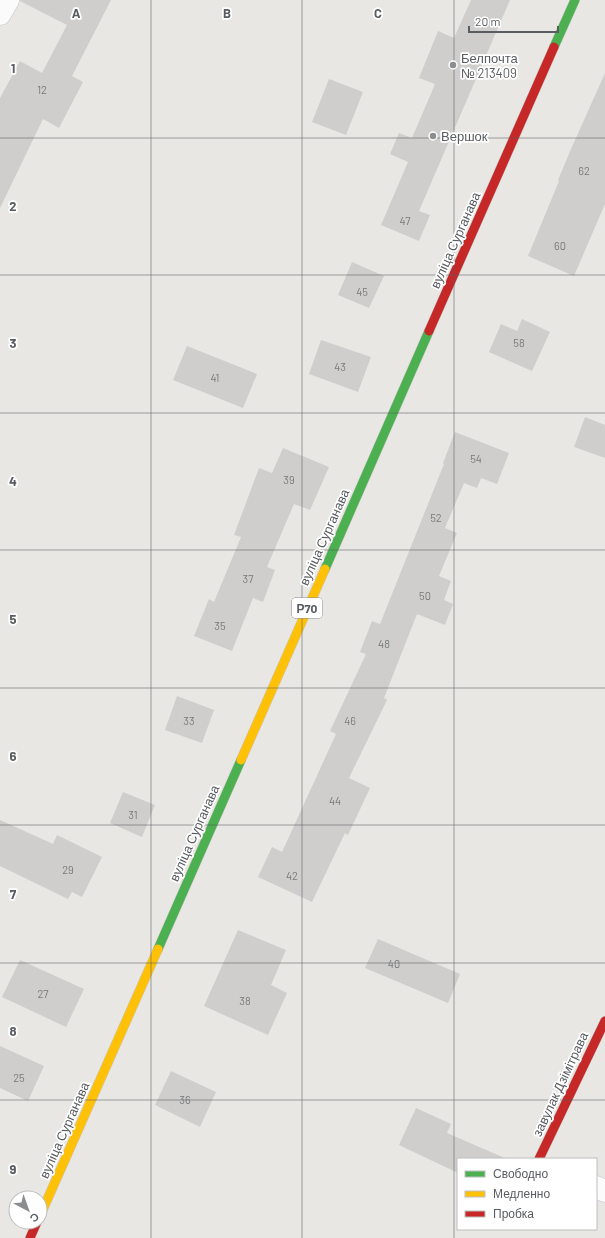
<svg xmlns="http://www.w3.org/2000/svg" width="605" height="1238" font-family="Barlow,sans-serif">
<style>
.building{fill:#cfcecc}
.lines{fill:none;stroke-linecap:round;stroke-linejoin:round}
.street-casing{stroke:#c5c5c5;stroke-width:23}
.fast-casing{stroke:#c4c4c3;stroke-width:10}
.slow-casing{stroke:#c4c4c3;stroke-width:10}
.jam-casing{stroke:#c4c4c3;stroke-width:10}
.street{stroke:#fcfbfb;stroke-width:22}
.fast{stroke:#4caf50;stroke-width:9}
.slow{stroke:#ffc107;stroke-width:9}
.jam{stroke:#c62828;stroke-width:9}
.grid{fill:none;stroke:#595c60;stroke-width:1;stroke-opacity:0.55}
.poi-dot{fill:#8b8d8e;stroke:#fff;stroke-width:1.5}
.labels{text-anchor:middle;dominant-baseline:central;stroke-width:3.5;stroke-linejoin:round;paint-order:stroke}
.number-label{font-size:11px;fill:#787a7c}
.shield{fill:#fff;stroke:#8b8d90;stroke-width:1}
.shield-label{font-size:12px;font-weight:bold;fill:#595c60}
.poi-label{font-size:13px;fill:#595c60;stroke:#fff;text-anchor:start}
.street-label{font-size:13px;fill:#595c60;stroke:#fff}
.grid-label{font-size:13px;text-anchor:middle;font-weight:bold;fill:#595c60;stroke:#fff;stroke-width:3.5;stroke-linejoin:round;paint-order:stroke}
</style>
<rect width="100%" height="100%" fill="#e8e7e3"/>
<path class="building" d="M20 0H111L72 76 83 82 59 128 43 119 0 208V98L20 61 42 73 67 25 20 1Z
M471 0H510L419 211 430 215 419 241 381 225 408 162 390 154 399 133 412 138 435 84 419 78 438 31 454 38Z
M605 73V204L574 276 528 256 559 181 558 180 571 149Z
M329 79 363 92 346 135 312 122Z
M352 262 384 276 369 308 338 295Z
M522 319 550 332 532 371 489 352 501 324 517 331Z
M321 340 371 357 358 392 309 374Z
M187 346 257 374 243 408 173 380Z
M585 417 605 425V458L574 447Z
M455 432 509 453 497 484 481 478 477 488 464 483 445 528 457 533 439 576 451 581 444 600 453 604 445 625 417 614 384 698 387 700 349 778 370 788 348 835 345 833 312 902 258 877 272 847 282 852 336 734 330 731 366 654 360 652 372 621 380 624 444 464 443 463Z
M283 448 329 467 310 510 294 504 267 567 275 570 263 602 253 598 232 651 194 636 209 599 214 602 241 537 234 535 259 468 272 473Z
M177 696 214 710 202 743 165 730Z
M123 792 155 805 142 837 110 823Z
M0 820 53 844 57 835 102 857 82 897 72 892 68 899 0 866Z
M238 930 286 950 271 985 287 993 268 1035 204 1006Z
M378 939 460 974 448 1003 365 968Z
M20 960 84 989 66 1027 2 997Z
M0 1046 44 1066 28 1101 0 1088Z
M171 1071 216 1092 200 1127 155 1105Z
M416 1108 451 1124 447 1133 507 1159H458V1173L399 1145Z"/>
<g class="lines">
<defs>
<path id="street" d="M0 14 8 0
M596 1187 605 1191"/>
<path id="fast" d="M554 47 575 0
M325 569 429 331
M158 949 241 760"/>
<path id="slow" d="M241 760 325 569
M40 1216 158 949"/>
<path id="jam" d="M429 331 554 47
M539 1159 605 1021
M30 1238 37 1222"/>
</defs>
<use href="#street" class="street-casing"/>
<use href="#fast" class="fast-casing"/>
<use href="#slow" class="slow-casing"/>
<use href="#jam" class="jam-casing"/>
<use href="#street" class="street"/>
<use href="#fast" class="fast"/>
<use href="#slow" class="slow"/>
<use href="#jam" class="jam"/>
</g>
<path class="grid" d="M151 0V1238M302 0V1238M454 0V1238M0 138H605M0 275H605M0 413H605M0 550H605M0 688H605M0 825H605M0 963H605M0 1100H605"/>
<g class="poi-dot">
<circle cx="453" cy="65" r="4"/>
<circle cx="433" cy="136" r="4"/>
</g>
<g class="labels">
<g class="number-label">
<text x="42" y="89">12</text>
<text x="584" y="170">62</text>
<text x="405" y="220">47</text>
<text x="560" y="245">60</text>
<text x="362" y="291">45</text>
<text x="519" y="342">58</text>
<text x="340" y="366">43</text>
<text x="215" y="377">41</text>
<text x="476" y="458">54</text>
<text x="289" y="479">39</text>
<text x="436" y="517">52</text>
<text x="248" y="578">37</text>
<text x="425" y="595">50</text>
<text x="220" y="625">35</text>
<text x="384" y="643">48</text>
<text x="189" y="720">33</text>
<text x="350" y="720">46</text>
<text x="335" y="800">44</text>
<text x="133" y="814">31</text>
<text x="68" y="869">29</text>
<text x="292" y="875">42</text>
<text x="394" y="963">40</text>
<text x="43" y="993">27</text>
<text x="245" y="1000">38</text>
<text x="19" y="1077">25</text>
<text x="185" y="1099">36</text>
</g>
<rect class="shield" x="292" y="598" width="30" height="20" rx="3"/>
<g class="shield-label">
<text x="307" y="608">Р70</text>
</g>
<g class="poi-label">
<text x="461" y="58">Белпочта<tspan x="461" dy="15">№ 213409</tspan></text>
<text x="441" y="136">Вершок</text>
</g>
<g class="street-label">
<text transform="translate(455 240) rotate(-66)">вуліца Сурганава</text>
<text transform="translate(324 537) rotate(-66)">вуліца Сурганава</text>
<text transform="translate(194 833) rotate(-66)">вуліца Сурганава</text>
<text transform="translate(560 1084) rotate(-65)">завулак Дзімітрава</text>
<text transform="translate(64 1130) rotate(-66)">вуліца Сурганава</text>
</g>
</g>
<g class="grid-label">
<text x="76" y="18">A</text>
<text x="227" y="18">B</text>
<text x="378" y="18">C</text>
<text x="13" y="73">1</text>
<text x="13" y="211">2</text>
<text x="13" y="348">3</text>
<text x="13" y="486">4</text>
<text x="13" y="624">5</text>
<text x="13" y="761">6</text>
<text x="13" y="899">7</text>
<text x="13" y="1036">8</text>
<text x="13" y="1174">9</text>
</g>
<rect x="457" y="1158" width="140" height="72" fill="#ffffff" stroke="#bdbebf"/>
<rect x="465" y="1171" width="20" height="6" fill="#4caf50" stroke="#bdbebf"/>
<text x="493" y="1178" font-size="12" fill="#595c60">Свободно</text>
<rect x="465" y="1191" width="20" height="6" fill="#ffc107" stroke="#bdbebf"/>
<text x="493" y="1198" font-size="12" fill="#595c60">Медленно</text>
<rect x="465" y="1211" width="20" height="6" fill="#c62828" stroke="#bdbebf"/>
<text x="493" y="1218" font-size="12" fill="#595c60">Пробка</text>
<g transform="translate(28 1210) rotate(139)"><circle r="19" fill="#ffffff" stroke="#bdbebf"/>
<path d="M0-3L7 15L0 10L-7 15Z" fill="#8b8d8e"/>
<text y="-6" font-size="11" font-weight="bold" text-anchor="middle" fill="#595c60">С</text>
</g>
<path d="M469 26v6h89v-6" fill="none" stroke="#595c60" stroke-width="2"/>
<text x="475" y="26" font-size="12" fill="#595c60" stroke="#ffffff" stroke-width="3" paint-order="stroke">20 m</text>
</svg>
